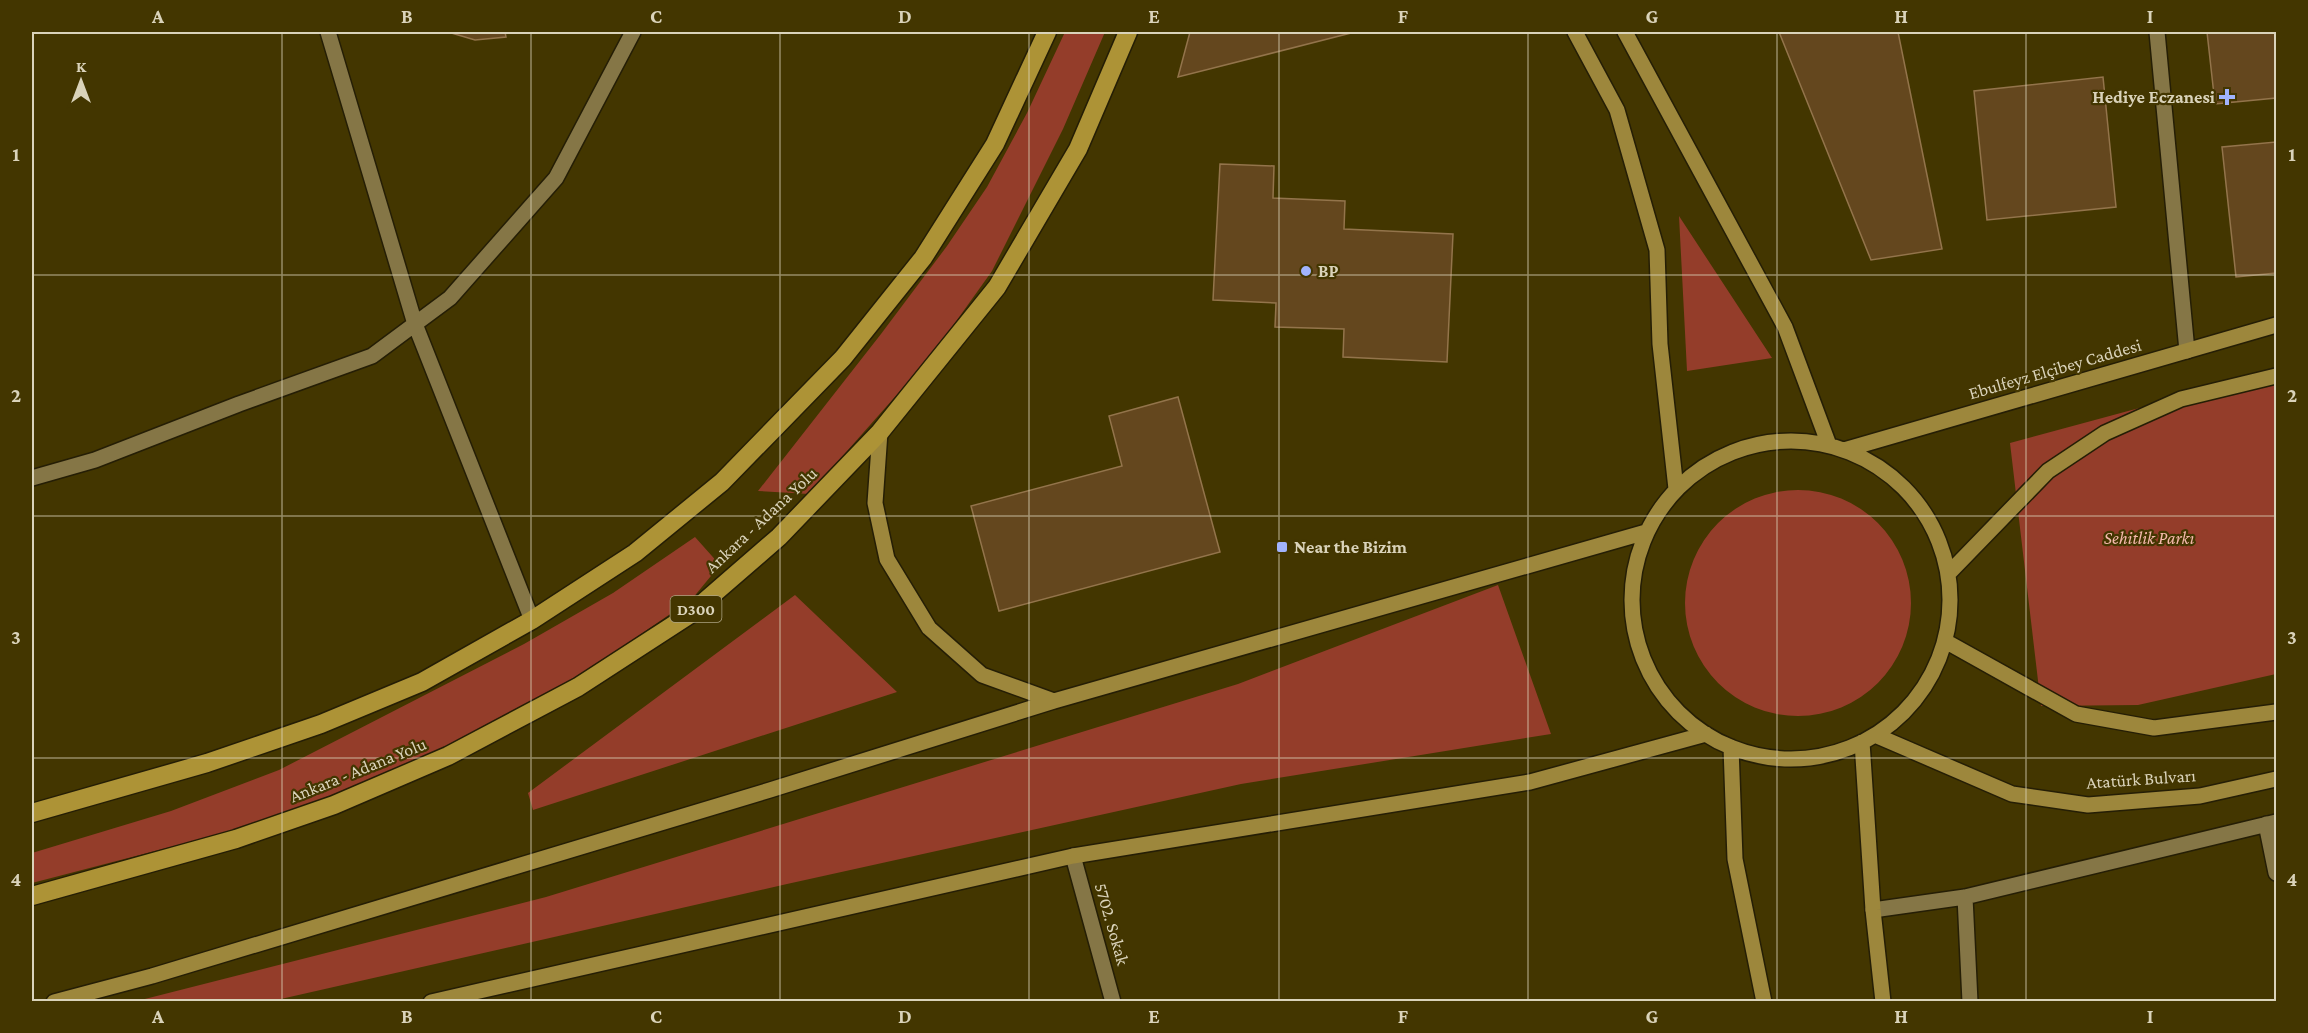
<svg xmlns="http://www.w3.org/2000/svg" width="2308" height="1033" font-family="'Crimson Pro',serif">
<style>
.green{fill:#943d2a}
.building{fill:#64471e;stroke:#93744b;stroke-width:1.5}
.lines{fill:none;stroke-linecap:round;stroke-linejoin:round}
.minor-casing{stroke:#251e05;stroke-width:18}
.major-casing{stroke:#251e05;stroke-width:18}
.highway-casing{stroke:#251e05;stroke-width:21}
.minor{stroke:#857646;stroke-width:15}
.major{stroke:#9d873c;stroke-width:15}
.highway{stroke:#ad9336;stroke-width:18}
.grid{fill:none;stroke:#dad3ba;stroke-width:1.5;stroke-opacity:0.55}
.poi-dot{fill:#a1b3fd;stroke:#433600;stroke-width:2}
.labels{text-anchor:middle;dominant-baseline:central;stroke-width:4.5;stroke-linejoin:round;paint-order:stroke}
.shield{fill:#433600;stroke:#ada482;stroke-width:1.5}
.shield-label{font-size:16px;font-weight:bold;fill:#dad3ba}
.poi-label{font-size:18px;font-weight:bold;fill:#dad3ba;stroke:#433600;text-anchor:start}
.street-label{font-size:18px;fill:#dad3ba;stroke:#433600}
.park-label{font-size:18px;font-style:italic;fill:#f5b9ac;stroke:#433600}
.neatline{fill:none;stroke:#dad3ba;stroke-width:2}
.grid-label{font-size:20px;text-anchor:middle;font-weight:bold;fill:#dad3ba}
</style>
<rect width="100%" height="100%" fill="#433600"/>
<path class="green" d="M1065 32H1105L1063 129 992 271 932 355 809 494 758 491 881 334 947 246 987 187 1027 113Z
M1679 216 1772 358 1687 371Z
M2276 371V674L2138 705 2041 706 2010 443Z
M1685 603a113 113 0 1 1 226 0a113 113 0 1 1-226 0Z
M695 537 720 565 692 599 551 696 491 728 330 801 255 825 32 883V853L171 811 279 770 524 644 613 593Z
M1498 585 1551 734 1241 784 787 884 272 1001H137L546 897 1238 684Z
M795 595 897 692 533 810 528 793Z"/>
<path class="building" d="M448 32H505L506 37 475 40Z
M1190 32H1355L1178 77Z
M1779 32H1898L1942 249 1871 260Z
M2207 32H2276V98L2215 104Z
M2103 77 2116 207 1987 220 1974 91Z
M2276 142V273L2236 277 2222 147Z
M1220 164 1274 166 1273 198 1345 201 1344 229 1453 234 1447 362 1343 357 1344 329 1275 327 1276 303 1213 300Z
M1178 397 1220 552 999 611 971 506 1122 466 1109 416Z"/>
<g class="lines">
<defs>
<path id="minor" d="M328 32 415 324 532 620
M2157 32 2187 351
M32 478 95 460 239 404 372 356 415 324 450 298 556 178 633 32
M2266 824 2276 873
M1073 856 1113 1002
M1965 897 1970 1002
M1873 910 1965 897 2276 822"/>
<path id="major" d="M1575 32 1617 110 1657 250 1660 344 1676 489
M1625 32 1785 327 1829 445
M880 432 875 503 887 559 929 628 982 675 1054 701
M1632 600a159 159 0 1 1 318 0a159 159 0 1 1-318 0Z
M1844 450 2276 325
M1949 573 2048 471 2105 433 2181 399 2276 376
M1945 641 2076 714 2154 728 2276 712
M1875 735 2012 794 2088 805 2200 796 2276 779
M1862 742 1873 910 1883 1002
M1731 747 1735 859 1764 1002
M54 1002 152 976 770 790 1054 701 1646 532
M431 1002 1073 856 1530 782 1706 734"/>
<path id="highway" d="M32 813 207 763 321 724 422 682 532 620 635 553 722 482 843 358 923 258 995 144 1047 32
M32 896 236 839 334 805 448 756 578 687 689 615 779 537 880 432 997 287 1078 149 1128 32"/>
</defs>
<use href="#minor" class="minor-casing"/>
<use href="#major" class="major-casing"/>
<use href="#highway" class="highway-casing"/>
<use href="#minor" class="minor"/>
<use href="#major" class="major"/>
<use href="#highway" class="highway"/>
</g>
<path class="grid" d="M282 32V1002M531 32V1002M780 32V1002M1029 32V1002M1279 32V1002M1528 32V1002M1777 32V1002M2026 32V1002M32 275H2276M32 516H2276M32 758H2276"/>
<g class="poi-dot">
<path d="M2224 88h6v6h6v6h-6v6h-6v-6h-6v-6h6z"/>
<circle cx="1306" cy="271" r="6"/>
<rect x="1276" y="541" width="12" height="12" rx="3"/>
</g>
<g class="labels">
<rect class="shield" x="670.5" y="596" width="51" height="26" rx="4.5"/>
<g class="shield-label">
<text x="696" y="609">D300</text>
</g>
<g class="poi-label">
<text x="2215" y="97" text-anchor="end">Hediye Eczanesi</text>
<text x="1318" y="271">BP</text>
<text x="1294" y="547">Near the Bizim</text>
</g>
<g class="street-label">
<text transform="translate(2055 369) rotate(-16)">Ebulfeyz Elçibey Caddesi</text>
<text transform="translate(761 520) rotate(-43)">Ankara - Adana Yolu</text>
<text transform="translate(358 770) rotate(-22)">Ankara - Adana Yolu</text>
<text transform="translate(2141 779) rotate(-4)">Atatürk Bulvarı</text>
<text transform="translate(1112 924) rotate(74)">5702. Sokak</text>
</g>
<g class="park-label">
<text x="2149" y="538">Sehitlik Parkı</text>
</g>
</g>
<rect width="2308" height="1033" fill="none" stroke="#433600" stroke-width="66"/>
<g transform="translate(81 81)" stroke="#433600" stroke-width="4.5" paint-order="stroke">
<path d="M0-4.5L10 22L0 15L-10 22Z" fill="#dad3ba"/>
<text y="-9" font-size="16" font-weight="bold" text-anchor="middle" fill="#dad3ba">K</text>
</g>
<rect x="33" y="33" width="2242" height="967" class="neatline"/>
<g class="grid-label">
<text x="158" y="23">A</text>
<text x="407" y="23">B</text>
<text x="656" y="23">C</text>
<text x="905" y="23">D</text>
<text x="1154" y="23">E</text>
<text x="1403" y="23">F</text>
<text x="1652" y="23">G</text>
<text x="1901" y="23">H</text>
<text x="2150" y="23">I</text>
<text x="16" y="161">1</text>
<text x="2292" y="161">1</text>
<text x="16" y="402">2</text>
<text x="2292" y="402">2</text>
<text x="16" y="644">3</text>
<text x="2292" y="644">3</text>
<text x="16" y="886">4</text>
<text x="2292" y="886">4</text>
<text x="158" y="1023">A</text>
<text x="407" y="1023">B</text>
<text x="656" y="1023">C</text>
<text x="905" y="1023">D</text>
<text x="1154" y="1023">E</text>
<text x="1403" y="1023">F</text>
<text x="1652" y="1023">G</text>
<text x="1901" y="1023">H</text>
<text x="2150" y="1023">I</text>
</g>
</svg>
